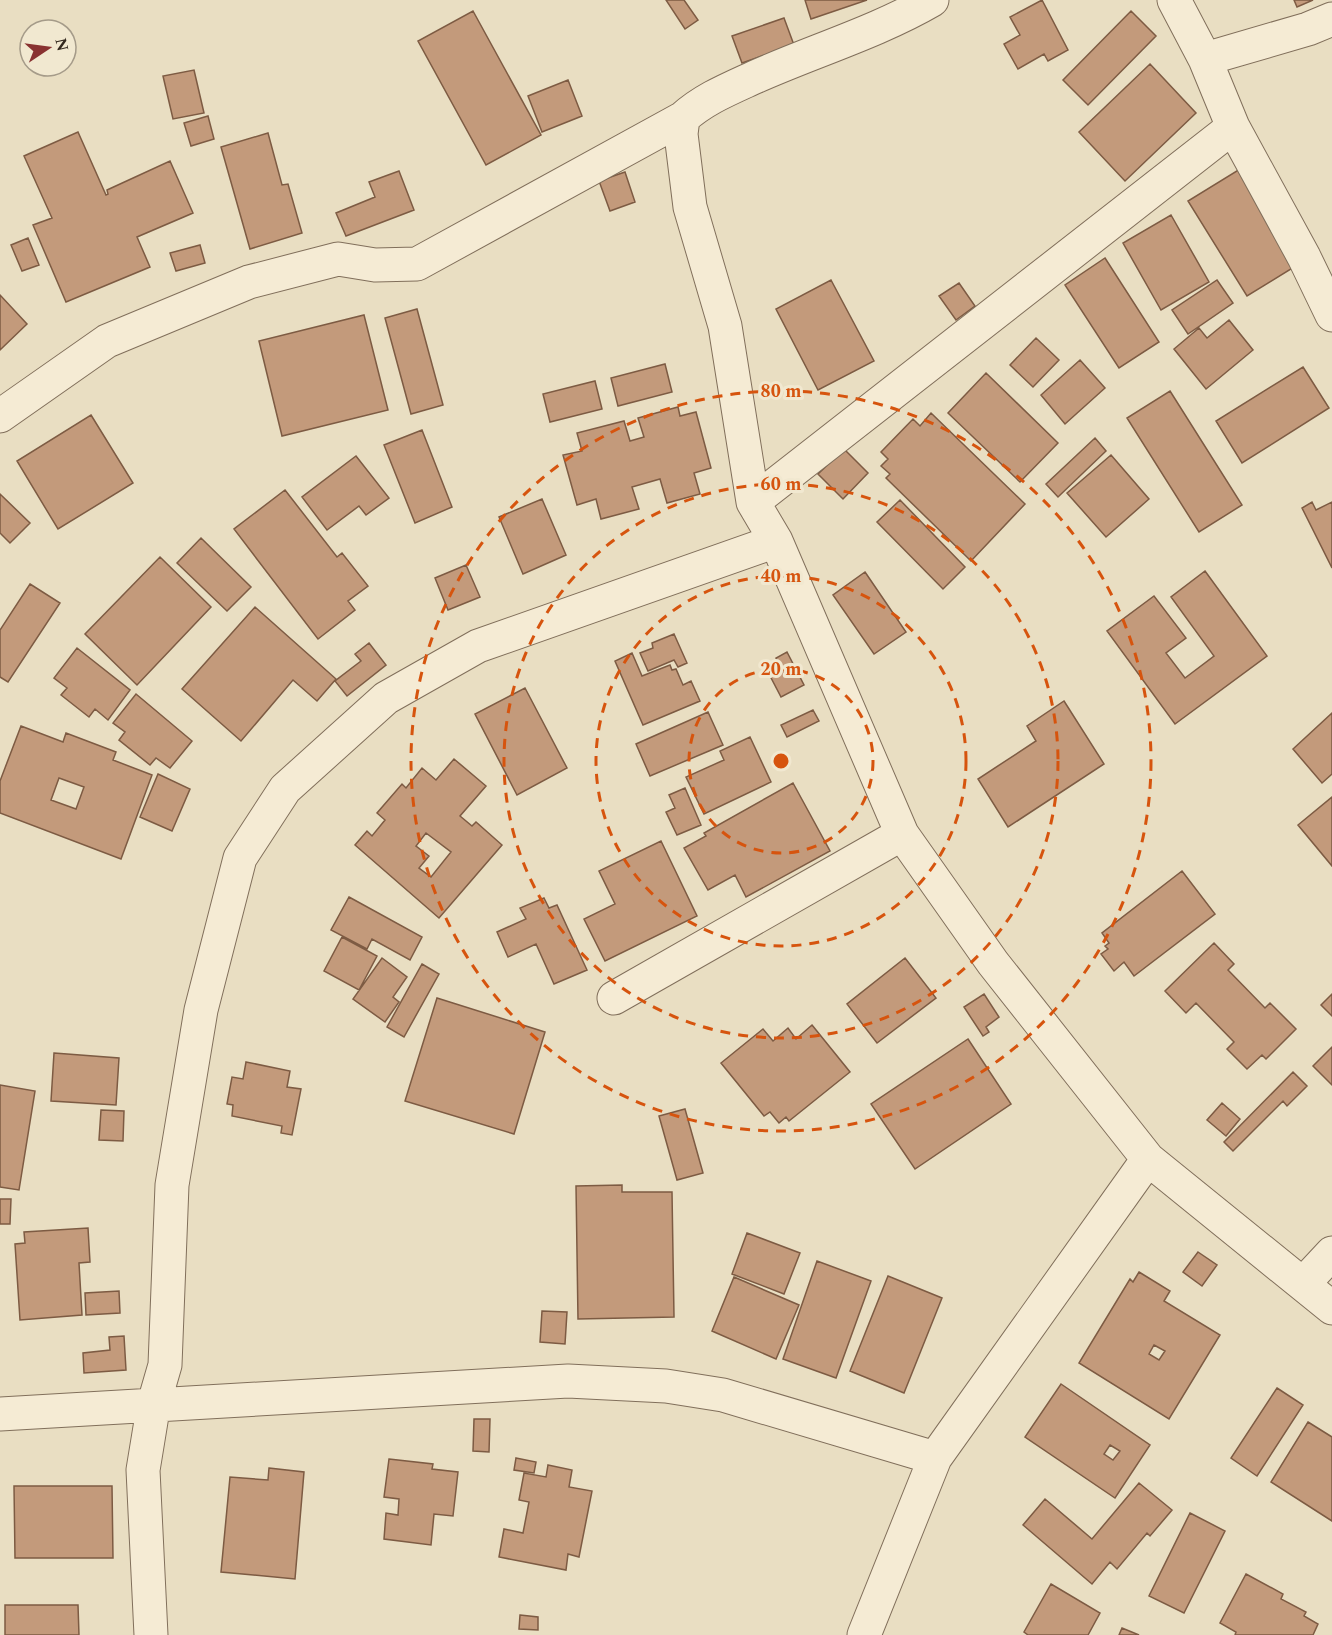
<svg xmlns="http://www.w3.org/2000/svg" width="1332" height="1635" font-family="Spectral,serif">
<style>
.building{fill:#c39a7b;stroke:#7d5b43;stroke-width:1.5;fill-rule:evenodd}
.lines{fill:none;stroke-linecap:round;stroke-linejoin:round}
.minor-casing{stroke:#816f5b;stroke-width:35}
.minor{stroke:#f5ebd4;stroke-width:33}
.ring{fill:none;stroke:#d6540e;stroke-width:3;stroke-dasharray:10 8}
.centre{fill:#d6540e;stroke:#f1e8d0;stroke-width:3}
.ring-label{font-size:18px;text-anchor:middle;font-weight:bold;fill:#d6540e;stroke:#f1e8d0;stroke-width:6;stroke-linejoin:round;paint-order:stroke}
</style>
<rect width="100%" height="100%" fill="#e9dec2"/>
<path class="building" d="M666 0H684L698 20 685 29Z
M805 0H867L811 19Z
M1042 0 1068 50 1048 61 1044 54 1018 69 1004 44 1020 35 1010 17Z
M1294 0H1313L1297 7Z
M473 11 541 135 486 165 418 41Z
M1131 11 1156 36 1088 105 1063 80Z
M784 18 794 45 742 63 732 36Z
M1150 64 1196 113 1125 181 1079 132Z
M194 70 204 113 173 119 163 76Z
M568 80 582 116 542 132 528 96Z
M208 116 214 139 191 146 184 123Z
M78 132 106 195 108 194 107 190 170 161 193 213 137 237 150 267 66 302 33 225 52 218 24 156Z
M268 133 282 185 288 184 302 233 250 249 221 147Z
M1240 169 1299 264 1247 296 1188 201Z
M399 171 414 210 346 236 336 213 375 197 369 182Z
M625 172 635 202 610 211 599 181Z
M1171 215 1209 282 1161 310 1123 243Z
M28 238 39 265 22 271 11 245Z
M200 245 205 263 176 271 170 253Z
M1105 258 1159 342 1119 368 1065 285Z
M831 280 874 361 818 390 776 309Z
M1217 280 1233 303 1188 334 1172 310Z
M959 283 975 306 956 320 939 296Z
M0 295 27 324 0 350Z
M417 309 443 405 411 414 385 318Z
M364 315 388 410 282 436 259 341Z
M1229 320 1253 350 1206 389 1174 349 1199 328 1207 338Z
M1036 338 1059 360 1033 387 1010 365Z
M1080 360 1105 388 1065 424 1041 395Z
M665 364 672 392 618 406 611 378Z
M1303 367 1329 408 1242 463 1216 421Z
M986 373 1058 443 1020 482 948 413Z
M595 381 602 409 550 422 543 394Z
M1170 391 1242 505 1199 532 1127 418Z
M678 407 680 416 696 412 711 468 694 473 700 494 667 503 660 479 632 487 639 509 601 519 596 499 577 505 563 455 582 451 577 433 624 421 630 441 644 437 638 418Z
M931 413 1025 504 971 561 886 478 890 474 881 466 888 459 881 452 913 419 920 426Z
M91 415 133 483 58 529 17 461Z
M422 430 452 507 415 523 384 445Z
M1095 438 1106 451 1058 497 1046 484Z
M844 449 868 473 843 499 818 474Z
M1111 455 1149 499 1106 537 1067 493Z
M356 456 389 498 366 515 359 506 327 530 302 497Z
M285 490 337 557 342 553 368 586 348 601 355 610 318 639 234 529Z
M0 494 30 523 10 543 0 533Z
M542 499 566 555 523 574 499 517Z
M900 500 965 567 943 589 877 522Z
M1312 502 1316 510 1332 502V568L1302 508Z
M201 538 251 587 227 611 177 563Z
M160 557 211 607 137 685 85 634Z
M466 565 480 597 448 610 435 578Z
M1205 571 1267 656 1175 724 1107 631 1154 596 1186 638 1166 653 1185 678 1214 656 1171 597Z
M865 572 906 632 874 654 833 595Z
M30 584 60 603 8 682 0 677V630Z
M255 607 336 679 317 701 293 680 241 741 182 689Z
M674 634 687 663 678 667 674 660 648 671 640 653 653 648 652 643Z
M369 643 386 665 347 696 335 681 361 661 355 654Z
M77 648 130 690 108 720 95 709 89 717 61 695 67 688 54 678Z
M787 652 804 685 781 697 768 672 779 666 776 658Z
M632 653 642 676 670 665 672 670 676 669 683 685 691 681 700 701 643 725 615 661Z
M525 688 567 768 517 795 475 714Z
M136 694 192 741 170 768 156 758 150 765 119 740 125 732 113 723Z
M1064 701 1104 764 1008 827 978 779 1036 741 1027 726Z
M813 710 819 721 787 737 781 725Z
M708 712 723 745 650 776 636 744Z
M1332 713V774L1322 783 1293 749Z
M21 726 63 742 66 733 116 752 113 760 152 775 121 859 0 813V781ZM59 778 84 787 76 809 51 800Z
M750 737 771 782 704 814 686 777 724 760 720 751Z
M454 759 486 786 460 816 472 826 476 822 502 845 439 918 355 845 367 831 372 836 385 820 377 813 402 784 406 788 422 768 436 780ZM426 833 451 852 431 877 419 868 429 856 416 846Z
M158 774 190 789 172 831 140 817Z
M793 783 830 851 746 897 735 875 708 890 684 848 706 836 704 833Z
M685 788 701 825 677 835 666 812 675 808 669 795Z
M1332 797V866L1298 825Z
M661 841 697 916 605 961 584 919 615 904 599 871Z
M1182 871 1215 914 1134 976 1124 962 1114 971 1101 954 1108 949 1105 946 1109 943 1102 933Z
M349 897 422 937 410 960 372 939 367 949 331 930Z
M544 898 549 908 557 905 587 970 554 984 536 944 508 957 497 932 526 919 520 908Z
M342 937 377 956 359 990 324 971Z
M1214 943 1234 964 1228 970 1265 1008 1270 1003 1296 1029 1266 1059 1262 1055 1247 1069 1227 1049 1234 1042 1196 1003 1186 1013 1165 991Z
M382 958 407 977 393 997 399 1002 385 1022 353 999Z
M905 958 936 998 877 1043 847 1004Z
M422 964 439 974 404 1037 387 1027Z
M984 994 999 1017 986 1027 989 1032 983 1036 964 1007Z
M1332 994V1016L1321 1005Z
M437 998 545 1032 514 1134 405 1101Z
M812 1025 850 1072 789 1121 786 1117 779 1123 770 1112 764 1116 721 1063 763 1029 773 1041 788 1028 796 1039Z
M968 1039 1011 1104 915 1169 871 1104Z
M1332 1047V1085L1313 1066Z
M54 1053 119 1058 116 1105 51 1101Z
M246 1062 290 1071 287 1087 301 1089 292 1135 281 1133 282 1126 232 1116 233 1105 227 1104 232 1077 243 1079Z
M1293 1072 1307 1086 1287 1106 1283 1101 1233 1151 1224 1142Z
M0 1085 35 1091 19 1190 0 1187Z
M1222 1103 1240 1119 1226 1136 1207 1120Z
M685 1109 703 1173 677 1180 659 1116Z
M101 1110 124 1111 123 1141 99 1140Z
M622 1185V1192H672L674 1317 578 1319 576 1186Z
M0 1199H11L10 1224H0Z
M88 1228 90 1262 79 1263 82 1315 20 1320 15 1244 25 1243 24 1232Z
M747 1233 800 1253 784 1294 732 1274Z
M1198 1252 1217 1265 1202 1286 1183 1272Z
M817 1261 871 1281 836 1378 783 1359Z
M1139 1272 1170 1291 1164 1301 1220 1335 1169 1419 1079 1363 1130 1279 1133 1282ZM1154 1345 1165 1351 1159 1360 1149 1354Z
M888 1276 942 1298 904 1393 850 1371Z
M734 1277 799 1305 776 1359 712 1331Z
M119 1291 120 1313 86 1315 85 1293Z
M542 1311 567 1312 565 1344 540 1342Z
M124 1336 126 1370 84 1373 83 1353 110 1350 109 1337Z
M1061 1384 1150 1445 1115 1498 1025 1437ZM1110 1445 1120 1451 1113 1460 1104 1454Z
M1277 1388 1303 1405 1257 1476 1231 1458Z
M474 1419H490L489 1452 473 1451Z
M1308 1422 1332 1437V1521L1271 1482Z
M516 1458 536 1462 534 1473 514 1470Z
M389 1459 433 1464 432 1469 458 1472 453 1516 434 1514 431 1545 384 1539 386 1513 398 1515 399 1499 384 1497Z
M548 1465 572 1470 569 1487 592 1491 579 1557 568 1554 566 1570 499 1557 504 1529 523 1533 529 1502 519 1500 524 1473 546 1477Z
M269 1468 304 1472 295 1579 221 1572 230 1477 268 1480Z
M1139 1483 1172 1510 1150 1536 1147 1533 1117 1569 1110 1562 1092 1584 1023 1525 1045 1499 1092 1539Z
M14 1486H112L113 1558H15Z
M1190 1513 1225 1531 1184 1613 1149 1596Z
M1246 1574 1283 1594 1281 1599 1306 1612 1304 1616 1318 1624 1313 1635H1235L1236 1632 1220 1623Z
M1051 1584 1100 1613 1088 1635H1028L1024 1632Z
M5 1605H78L79 1635H5Z
M520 1615 538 1617V1630L519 1629Z
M1122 1628 1139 1635H1119Z"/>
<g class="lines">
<defs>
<path id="minor" d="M932 0C877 32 813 51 755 77 729 89 704 99 683 118L681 134 690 207 725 326 753 502 776 541 902 834 993 963 1148 1159 1332 1308
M1174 0 1205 59 1233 127 1304 257 1332 315
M1205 59 1308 29 1332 19
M0 416 107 341 249 282 338 259 375 265 417 264 683 118
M753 502 1233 127
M614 998 902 834
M1304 1283 1332 1253
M0 1414 568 1381 666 1386 723 1395 935 1458
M151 1635 143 1470 154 1403 165 1365 172 1185 201 1010 240 858 285 789 386 698 478 646 776 541
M864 1635 935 1458 1148 1159"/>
</defs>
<use href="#minor" class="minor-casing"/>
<use href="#minor" class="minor"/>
</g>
<g class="ring">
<circle cx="781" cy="761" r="92"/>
<circle cx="781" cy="761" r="185"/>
<circle cx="781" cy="761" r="277"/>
<circle cx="781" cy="761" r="370"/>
</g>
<circle cx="781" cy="761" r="9" class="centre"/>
<g class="ring-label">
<text x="781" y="397">80 m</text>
<text x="781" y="490">60 m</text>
<text x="781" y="582">40 m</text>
<text x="781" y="675">20 m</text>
</g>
<g transform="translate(48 48) rotate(77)"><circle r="28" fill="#f1e8d0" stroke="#a59b89" stroke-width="1.5"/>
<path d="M0-4.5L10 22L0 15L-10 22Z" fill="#893231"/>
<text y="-9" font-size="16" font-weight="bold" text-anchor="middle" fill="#32281e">N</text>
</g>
</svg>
